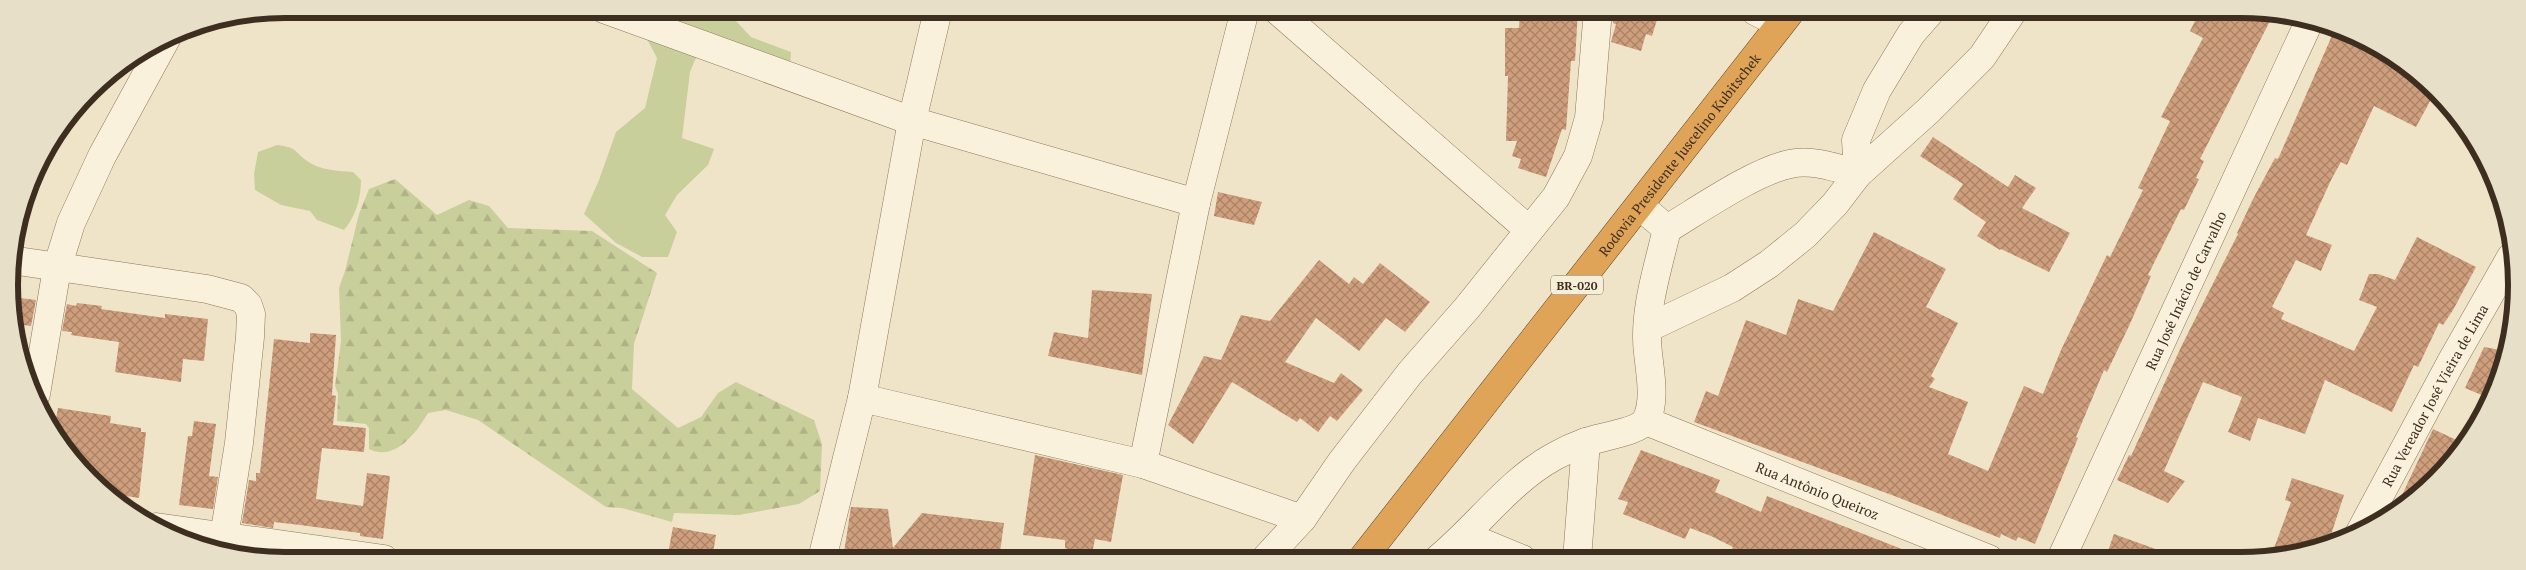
<svg xmlns="http://www.w3.org/2000/svg" width="2526" height="570" font-family="'PT Serif',serif">
<style>
.green{fill:#c9cf9b}
.forest{fill:url(#forest-firs)}
.building{fill:url(#building-cross-hatch)}
.lines{fill:none;stroke-linecap:round;stroke-linejoin:round}
.minor-casing{stroke:#8d765c;stroke-width:29}
.highway-casing{stroke:#5b4430;stroke-width:29}
.minor{stroke:#faf1dc;stroke-width:28}
.highway{stroke:#e0a458;stroke-width:28}
.labels{text-anchor:middle;dominant-baseline:central;stroke-width:4.5;stroke-linejoin:round;paint-order:stroke}
.shield{fill:#f7eed8;stroke:#756857;stroke-width:1}
.shield-label{font-size:12px;font-weight:bold;fill:#3d2e20}
.street-label{font-size:14px;fill:#3d2e20;stroke:#f7eed8}
.rim{fill:none;stroke:#3d2e20;stroke-width:6}
</style>
<defs>
<pattern id="forest-firs" width="22" height="20" patternUnits="userSpaceOnUse" patternTransform="scale(1.25)"><rect width="22" height="20" fill="#c9cf9b"/><path d="M5 1l3.5 6h-7zM16 11l3.5 6h-7z" fill="#aeb285"/></pattern>
<pattern id="building-cross-hatch" width="8" height="8" patternUnits="userSpaceOnUse" patternTransform="scale(1.25)"><rect width="8" height="8" fill="#cf9f7d"/><path d="M0 0l8 8M0 8l8-8" fill="none" stroke="#a98266"/></pattern>
</defs>
<rect width="100%" height="100%" fill="#f0e4c8"/>
<path class="green" d="M631 9H741L736 21 751 37 791 52 790 69 708 40 695 60 690 72 682 138 714 149 708 165 677 195 665 215 677 232 668 257H642L616 243 584 214 599 180 616 132 645 108 657 58Z
M277 145C299 148 292 150 307 161 319 170 339 171 353 172L361 180C361 198 356 216 344 230L317 220 310 211 281 205 255 190 254 174 258 152Z"/>
<path class="forest" d="M395 179 437 215 469 200 489 206 508 228 592 231 657 273 634 344 632 389 678 428 701 417 718 393 736 382 814 420 822 444 820 491 799 504 739 515 674 513 672 522 622 508 606 507 478 420 446 410 428 413C416 433 395 462 369 449V428L366 424 337 421 338 394 335 386 341 341 339 288 345 271 359 214 369 189Z"/>
<path class="building" d="M1520 10H1578L1575 61H1571L1566 130 1562 129 1546 177 1518 168 1521 159 1512 156 1517 141H1506L1508 76H1505V28H1519Z
M1613 10H1660L1652 36 1646 34 1641 51 1611 42 1616 24 1613 23Z
M2200 11H2275L2200 159 2204 161 2196 178 2199 179 2184 210 2181 209 2148 275 2151 276 2129 326 2107 372 2104 370 2076 437 2078 438 2035 544 2018 537 2016 541 2001 534 2000 538 1897 497 1694 422 1706 391 1718 396 1746 320 1786 335 1798 299 1833 311 1874 232 1946 269 1926 307 1958 323 1931 376 1935 379 1929 387 1968 402 1948 454 1988 471 2024 386 2043 394 2061 350 2107 255 2110 257 2143 190 2138 188 2170 121 2161 117 2203 38 2190 31Z
M2334 31 2379 46 2434 94 2416 127 2374 106 2347 165 2341 162 2331 180 2306 235 2332 245 2321 271 2296 260 2272 307 2284 313 2281 319 2354 351 2377 307 2359 300 2369 274H2378L2395 280 2417 237 2476 267 2453 310 2443 325 2439 323 2418 367 2414 365 2392 412 2325 380 2305 434 2258 418 2250 441 2228 432 2242 397 2203 382 2164 471 2185 481 2168 503 2117 480 2129 455 2131 456 2182 345 2238 234 2237 233 2253 199 2275 158 2278 159Z
M1933 137 2008 187 2015 175 2036 188 2022 208 2070 233 2049 272 2001 249 2000 250 1977 236 1986 222 1953 199 1963 184 1920 156Z
M1218 192 1262 202 1254 225 1214 216Z
M1319 260 1349 284 1354 277 1363 284 1380 263 1430 302 1405 332 1386 318 1359 351 1316 318 1285 362 1334 383 1341 373 1363 390 1337 421 1330 416 1318 432 1300 418 1297 422 1232 382 1193 444 1168 425 1204 356 1221 360 1241 315 1270 321Z
M1092 290 1152 294 1142 375 1048 356 1054 332 1088 338Z
M12 297 36 300 31 326 15 324Z
M77 303 102 306 101 309 165 318V314L208 319 204 361 183 359 181 382 115 372 119 342 71 335 72 332 62 331 67 304 76 306Z
M310 333 336 335 332 395 336 396 333 425 366 428 364 452 322 448 316 499 363 506 367 473 390 476 383 539 360 536V533L300 525 274 522 273 528 242 523 249 480 256 481V473H260L274 339 310 343Z
M2484 347 2506 351 2491 399 2465 388Z
M58 408 111 416 110 423 141 428V432H146L139 498 113 494 66 453 54 430Z
M194 421 216 424 209 476 218 477 213 509 179 505 188 436H192Z
M2433 429 2463 443 2436 481 2395 510Z
M1641 450 1720 480 1715 492 1761 512 1767 496 1922 557 1921 559H1727L1733 547 1711 536 1690 528 1685 539 1623 514 1628 502 1618 499Z
M1035 455 1123 475 1111 542 1095 539 1091 558 1065 548V540L1023 535Z
M2292 478 2344 495 2328 544 2270 559 2291 502 2285 500Z
M851 507 888 509 893 548 922 513 1004 523 999 559H843Z
M673 527 716 535 712 559H667Z
M2114 534 2175 556V559H2105Z"/>
<g class="lines">
<defs>
<g id="minor">
<path d="M604 9 912 121 1196 203"/>
<path d="M1277 10 1529 230"/>
<path d="M1755 11 1780 24"/>
<path d="M1667 229C1699 210 1755 171 1790 164 1812 159 1837 168 1858 174L1856 140 1877 90 1911 34 1931 11"/>
<path d="M11 260 207 289 241 298 248 305 251 314 250 337 239 443 224 537"/>
<path d="M1648 328 1732 288 1769 264 1805 235 1835 204 1858 174 1928 111 1982 57 2013 11"/>
<path d="M36 394 57 268 71 223 102 156 167 37"/>
<path d="M862 398 1143 464 1302 519"/>
<path id="s1" d="M1646 421 1989 559"/>
<path d="M1143 464 1196 203 1245 10"/>
<path d="M156 527 384 559"/>
<path id="s2" d="M2359 534 2450 364 2511 257"/>
<path d="M1466 536 1522 559"/>
<path d="M822 559 862 398 912 121 938 10"/>
<path d="M1265 559 1302 519 1342 461 1410 373 1467 308 1556 197 1578 156 1589 118 1598 10"/>
<path d="M1438 559C1478 526 1509 481 1555 456 1564 451 1575 446 1586 442 1599 437 1639 432 1646 420 1656 402 1650 372 1648 353 1643 312 1658 268 1667 229L1640 206"/>
<path d="M1577 559 1586 442"/>
<path id="s3" d="M2061 559 2309 22"/>
</g>
<g id="highway">
<path id="s4" d="M1362 559 1791 11"/>
</g>
</defs>
<use href="#minor" class="minor-casing"/>
<use href="#highway" class="highway-casing"/>
<use href="#minor" class="minor"/>
<use href="#highway" class="highway"/>
</g>
<g class="labels">
<rect class="shield" x="1551" y="275.5" width="52" height="19" rx="4"/>
<g class="shield-label">
<text x="1577" y="285">BR-020</text>
</g>
<g class="street-label">
<text stroke="none"><textPath href="#s4" startOffset="514">Rodovia Presidente Juscelino Kubitschek</textPath></text>
<text stroke="none"><textPath href="#s3" startOffset="296">Rua José Inácio de Carvalho</textPath></text>
<text stroke="none"><textPath href="#s2" startOffset="158">Rua Vereador José Vieira de Lima</textPath></text>
<text stroke="none"><textPath href="#s1" startOffset="185">Rua Antônio Queiroz</textPath></text>
</g>
</g>
<path d="M0 0H2526V570H0ZM285 18H2241A267 267 0 0 1 2508 285V285A267 267 0 0 1 2241 552H285A267 267 0 0 1 18 285V285A267 267 0 0 1 285 18Z" fill="#e8dfc9" fill-rule="evenodd"/>
<path class="rim" d="M285 18H2241A267 267 0 0 1 2508 285V285A267 267 0 0 1 2241 552H285A267 267 0 0 1 18 285V285A267 267 0 0 1 285 18Z"/>
</svg>
